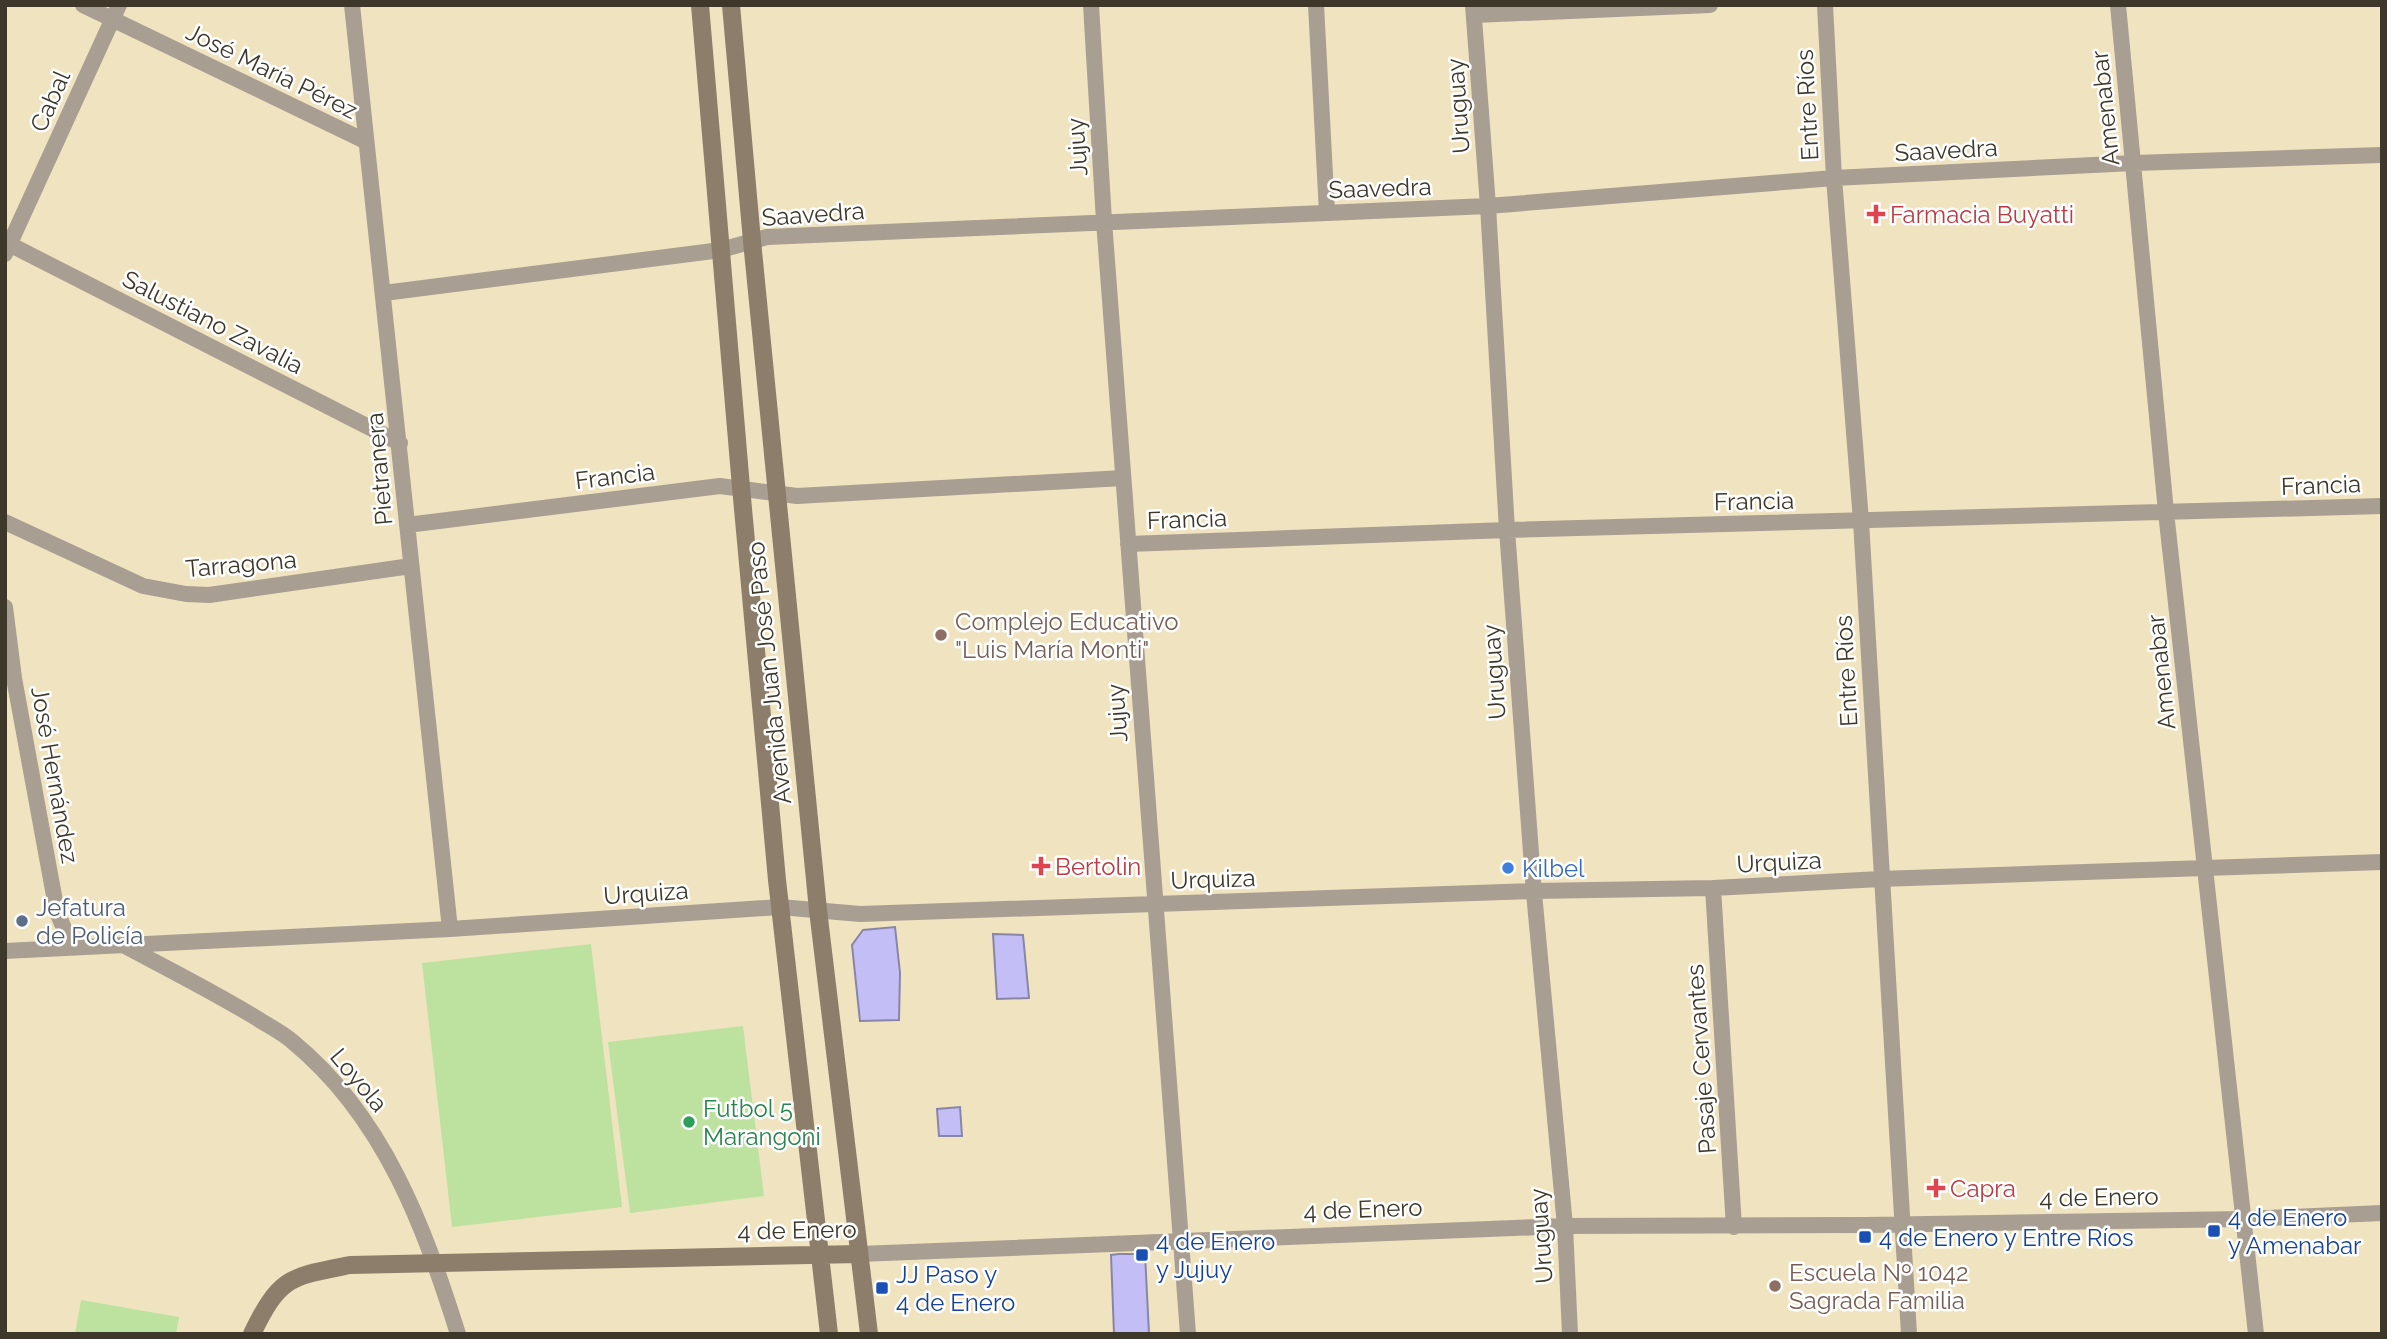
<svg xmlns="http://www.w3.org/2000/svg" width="2387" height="1339" font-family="Raleway,sans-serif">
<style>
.green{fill:#bde2a0}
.building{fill:#c3bff6;stroke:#8886a7;stroke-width:2}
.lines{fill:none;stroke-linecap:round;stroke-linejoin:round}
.minor{stroke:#a99e92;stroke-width:16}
.secondary{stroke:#8d7d6b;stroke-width:18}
.health-dot{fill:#e0444e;stroke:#fff;stroke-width:2.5}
.education-dot{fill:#8d6e63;stroke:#fff;stroke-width:2.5}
.shop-dot{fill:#3f7fe0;stroke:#fff;stroke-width:2.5}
.service-dot{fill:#5c6f8a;stroke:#fff;stroke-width:2.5}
.leisure-dot{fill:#2e9e5b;stroke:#fff;stroke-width:2.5}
.transit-dot{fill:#1a4fb4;stroke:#fff;stroke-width:2.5}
.labels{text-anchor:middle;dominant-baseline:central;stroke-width:5;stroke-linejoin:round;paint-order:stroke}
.street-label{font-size:24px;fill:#3d382a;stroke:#fff}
.health-label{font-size:24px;fill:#be3a42;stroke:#fff;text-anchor:start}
.education-label{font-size:24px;fill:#785e54;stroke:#fff;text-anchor:start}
.shop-label{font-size:24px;fill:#366cbe;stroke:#fff;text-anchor:start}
.service-label{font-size:24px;fill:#4e5e75;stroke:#fff;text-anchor:start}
.leisure-label{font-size:24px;fill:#27864d;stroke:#fff;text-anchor:start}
.transit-label{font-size:24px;fill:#164399;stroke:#fff;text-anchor:start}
</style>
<rect width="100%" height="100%" fill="#f0e3c0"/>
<path class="green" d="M591 944 622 1207 452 1227 422 963Z
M743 1026 764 1196 630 1213 608 1042Z
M81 1300 179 1317 176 1334H75Z"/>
<path class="building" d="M895 927 900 973 899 1020 860 1021 852 945 863 930Z
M993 934 1023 935 1029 998 997 999Z
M960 1107 962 1136H939L937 1109Z
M1119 1254H1145L1149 1334H1114L1111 1255Z"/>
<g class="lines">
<path class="minor" d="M83 5 365 141
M352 5 450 929
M1091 5 1104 221 1188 1334
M1316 5 1327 213
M1473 5 1488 206 1507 530 1534 893 1565 1226 1570 1334
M1825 5 1834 178 1861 521 1909 1334
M2118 5 2166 512 2256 1334
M1474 15 1710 5
M5 242 400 443
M5 254 119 5
M384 293 721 250 767 237 1488 206 1834 178 2134 163 2382 155
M5 522 143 586 186 594 209 595 411 566
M407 525 720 486 797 496 1123 478
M1128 544 1507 530 2382 506
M5 607 14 678 57 912 72 947
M1713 888 1734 1227
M123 945C168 969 214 992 258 1019 269 1026 283 1033 293 1042 384 1117 424 1226 458 1334
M5 951 450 929 780 907 860 914 1534 891 1713 888 1880 879 2382 862
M859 1254 1565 1226 1865 1225 2245 1219 2382 1213"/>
<path class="secondary" d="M700 5 741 487 777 880 829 1334
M731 5 752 241 818 910 869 1334
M252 1334C280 1276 290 1277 350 1265L859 1254"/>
</g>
<g class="health-dot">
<path d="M1872.5 203.5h7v7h7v7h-7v7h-7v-7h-7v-7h7z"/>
<path d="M1037.5 855.5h7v7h7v7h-7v7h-7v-7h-7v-7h7z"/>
<path d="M1932.5 1177.5h7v7h7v7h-7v7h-7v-7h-7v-7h7z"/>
</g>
<g class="education-dot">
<circle cx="941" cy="635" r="7"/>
<circle cx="1775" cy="1286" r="7"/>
</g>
<circle class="shop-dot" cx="1508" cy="868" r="7"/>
<circle class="service-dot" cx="22" cy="921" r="7"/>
<circle class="leisure-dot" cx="689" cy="1122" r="7"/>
<g class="transit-dot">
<rect x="2207" y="1224" width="14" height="14" rx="3.5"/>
<rect x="1858" y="1230" width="14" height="14" rx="3.5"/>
<rect x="1135" y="1248" width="14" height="14" rx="3.5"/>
<rect x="875" y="1281" width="14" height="14" rx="3.5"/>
</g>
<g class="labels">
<g class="street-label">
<text transform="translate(272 71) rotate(26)">José María Pérez</text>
<text transform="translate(50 101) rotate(-66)">Cabal</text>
<text transform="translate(1807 105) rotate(-93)">Entre Ríos</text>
<text transform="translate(1458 106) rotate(-94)">Uruguay</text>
<text transform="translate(2105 108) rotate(-96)">Amenabar</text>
<text transform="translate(1077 147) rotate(-94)">Jujuy</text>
<text transform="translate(1946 150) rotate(-3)">Saavedra</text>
<text transform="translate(1380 188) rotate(-2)">Saavedra</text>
<text transform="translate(813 214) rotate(-4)">Saavedra</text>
<text transform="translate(213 322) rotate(27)">Salustiano Zavalia</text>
<text transform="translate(379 469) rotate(-95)">Pietranera</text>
<text transform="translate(615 476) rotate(-7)">Francia</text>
<text transform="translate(2321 485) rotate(-2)">Francia</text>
<text transform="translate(1754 501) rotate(-1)">Francia</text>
<text transform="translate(1187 519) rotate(-2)">Francia</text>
<text transform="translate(241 564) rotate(-5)">Tarragona</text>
<text transform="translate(1846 671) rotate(-93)">Entre Ríos</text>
<text transform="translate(1494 672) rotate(-94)">Uruguay</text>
<text transform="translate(2161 672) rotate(-96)">Amenabar</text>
<text transform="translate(769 673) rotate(-96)">Avenida Juan José Paso</text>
<text transform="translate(1117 713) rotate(-94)">Jujuy</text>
<text transform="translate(55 775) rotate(80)">José Hernández</text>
<text transform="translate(1779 862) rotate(-3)">Urquiza</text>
<text transform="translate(1213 879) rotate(-2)">Urquiza</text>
<text transform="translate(646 893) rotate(-4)">Urquiza</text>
<text transform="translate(1701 1059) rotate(-94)">Pasaje Cervantes</text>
<text transform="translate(359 1080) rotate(50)">Loyola</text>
<text transform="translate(2099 1197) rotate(-1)">4 de Enero</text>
<text transform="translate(1363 1209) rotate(-2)">4 de Enero</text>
<text transform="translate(797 1230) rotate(-1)">4 de Enero</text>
<text transform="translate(1541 1236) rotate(-94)">Uruguay</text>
</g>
<g class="health-label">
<text x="1890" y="214">Farmacia Buyatti</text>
<text x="1055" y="866">Bertolin</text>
<text x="1950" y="1188">Capra</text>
</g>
<g class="education-label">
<text x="955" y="621">Complejo Educativo<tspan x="955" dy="28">"Luis María Monti"</tspan></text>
<text x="1789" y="1272">Escuela Nº 1042<tspan x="1789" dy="28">Sagrada Familia</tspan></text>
</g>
<g class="shop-label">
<text x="1522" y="868">Kilbel</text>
</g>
<g class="service-label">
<text x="36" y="907">Jefatura<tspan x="36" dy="28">de Policía</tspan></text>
</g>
<g class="leisure-label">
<text x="703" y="1108">Futbol 5<tspan x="703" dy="28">Marangoni</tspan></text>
</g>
<g class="transit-label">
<text x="2228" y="1217">4 de Enero<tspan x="2228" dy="28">y Amenabar</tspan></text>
<text x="1879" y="1237">4 de Enero y Entre Ríos</text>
<text x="1156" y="1241">4 de Enero<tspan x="1156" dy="28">y Jujuy</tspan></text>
<text x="896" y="1274">JJ Paso y<tspan x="896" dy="28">4 de Enero</tspan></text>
</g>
</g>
<rect width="2387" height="1339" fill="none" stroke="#3d382a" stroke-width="14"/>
</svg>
